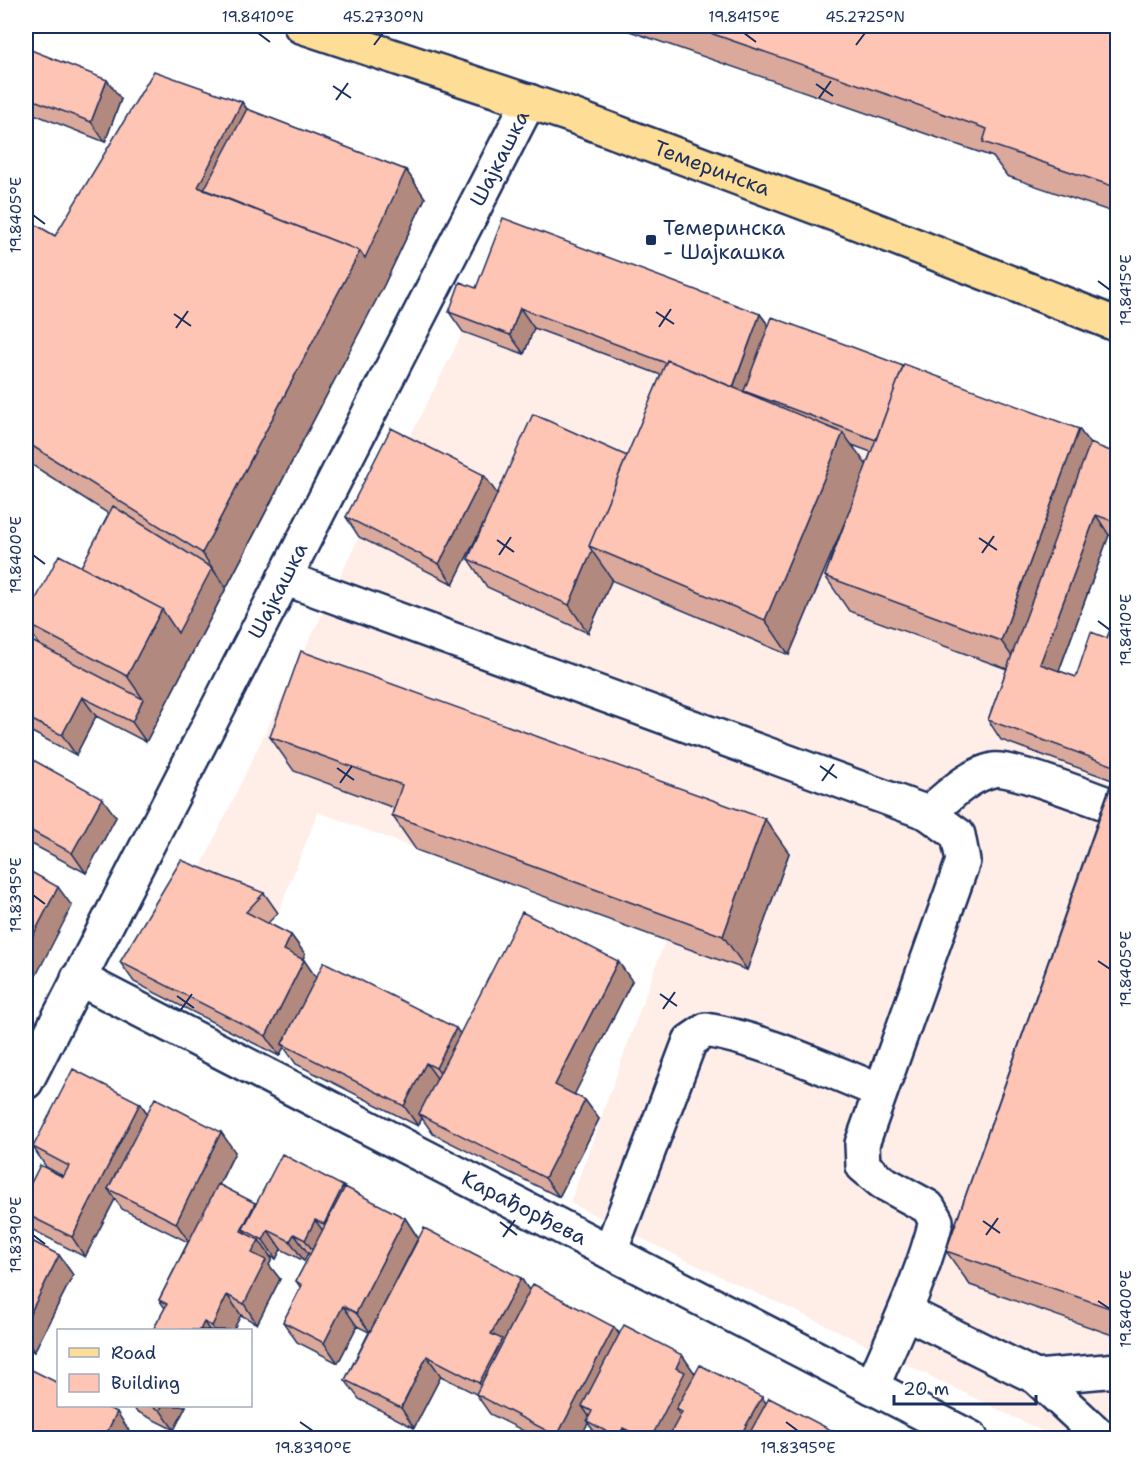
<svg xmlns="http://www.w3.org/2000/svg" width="1143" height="1464" font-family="'Shantell Sans',sans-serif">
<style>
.built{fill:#ffede8}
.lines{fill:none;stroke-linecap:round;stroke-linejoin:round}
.minor-casing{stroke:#1b2f5e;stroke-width:38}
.major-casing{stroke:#1b2f5e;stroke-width:38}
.minor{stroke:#fff;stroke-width:33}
.major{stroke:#fedd96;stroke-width:33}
.wall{fill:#daa99b;stroke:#1b2f5e;stroke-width:1.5;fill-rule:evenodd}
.shaded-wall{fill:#b2897e;stroke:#1b2f5e;stroke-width:1.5}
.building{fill:#fec4b4;stroke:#1b2f5e;stroke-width:1.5}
.ticks{fill:none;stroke:#1b2f5e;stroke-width:2}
.poi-dot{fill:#1b2f5e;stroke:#fff;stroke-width:2}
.labels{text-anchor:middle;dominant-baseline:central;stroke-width:6;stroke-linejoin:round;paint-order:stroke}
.street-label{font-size:21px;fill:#1b2f5e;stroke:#fff}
.poi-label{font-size:21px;fill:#1b2f5e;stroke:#fff;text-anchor:start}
.neatline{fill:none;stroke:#1b2f5e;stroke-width:2}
.ticks-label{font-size:15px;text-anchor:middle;fill:#1b2f5e}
</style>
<rect width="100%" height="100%" fill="#fff"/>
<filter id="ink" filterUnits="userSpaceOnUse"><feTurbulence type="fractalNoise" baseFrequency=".0167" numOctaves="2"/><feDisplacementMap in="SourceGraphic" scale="12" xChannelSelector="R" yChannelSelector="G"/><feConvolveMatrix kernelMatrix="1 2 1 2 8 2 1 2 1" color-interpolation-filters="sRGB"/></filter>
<g filter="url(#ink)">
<path class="built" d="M534 328 903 466 1025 675 1002 740 1117 785V1438H1056L828 1326 700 1267 570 1203 665 941 318 812 278 913 195 879 359 537 463 332 524 354Z"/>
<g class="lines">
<defs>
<g id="minor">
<path d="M284 578 928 813 958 835 963 861 862 1144 863 1166 882 1182 928 1207 936 1221C922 1278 895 1333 872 1387"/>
<path d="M928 813C948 797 967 776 993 770 1009 766 1095 800 1116 807"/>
<path id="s1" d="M78 978 971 1438"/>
<path id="s2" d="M26 1082 529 101"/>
<path d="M610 1252 690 1041 706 1030C765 1040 825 1069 880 1091"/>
<path d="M905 1312 1036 1377 1102 1438"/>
<path d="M1036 1377 1118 1370"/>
</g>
<g id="major">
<path id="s3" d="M301 26 570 115 845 218 1118 325"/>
</g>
</defs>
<use href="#minor" class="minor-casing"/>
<use href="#major" class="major-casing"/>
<use href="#minor" class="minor"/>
<use href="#major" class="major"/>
</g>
<path class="wall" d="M615 26H1101L1118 31V214L1007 176 993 157Z
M26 48 121 99 105 142 26 111Z
M242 102 247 109 406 170 425 198 384 285 146 742 96 716 76 755 26 729V638L40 646 26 625V618L81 567 109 514 26 461V219L55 236Z
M476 288 760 314 769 326 1118 454V538L1109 535 1059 671 1076 677 1107 638 1118 610V1337L970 1285 946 1251 1112 780 1001 740 988 720 1007 669 849 611 825 576 848 514 789 655 613 581 612 579 588 633 487 587 468 559 486 518 453 584 359 537 346 517 497 494 627 456 661 375 534 328 524 354 463 332 449 312ZM852 445 871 452 866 465Z
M270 737 789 853 747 970 416 850 392 815 394 808 294 771Z
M26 756 116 817 86 873 26 841Z
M264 893 278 913 268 923 291 935 305 954 303 959 316 978 460 1034 632 981 574 1094 585 1100 599 1119 559 1197 433 1134 422 1118 418 1126 296 1064 284 1047 279 1056 134 982 120 962Z
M140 1103 147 1113 235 1152 219 1185 255 1203 256 1205 344 1188 405 1218 418 1238 521 1278 529 1291 614 1327 620 1334 682 1355 695 1374 848 1438H599L588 1423 580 1438H538L490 1414 476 1394 441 1376 414 1428 359 1399 345 1380 369 1332 357 1326 338 1363 297 1342 283 1322 301 1288 296 1281 310 1255 308 1253 304 1261 281 1249 276 1259 270 1256 272 1259 269 1265 280 1279 257 1324 241 1315 233 1330H153L165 1308 159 1300 188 1242 122 1209 115 1199 85 1257 31 1229 26 1222V1193L63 1176 46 1167 33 1147Z
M26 1238 59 1255 73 1275 34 1352 26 1347Z
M133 1406H186L174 1430 136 1411Z"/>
<path class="shaded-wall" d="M107 80 121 99 105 142 91 122Z
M242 102 266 137 231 205 198 187Z
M406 170 425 198 384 285 226 588 202 553 360 251Z
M520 308 534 328 524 354 510 335Z
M760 314 774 333 744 391 750 399 733 388Z
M1079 429 1104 463 1025 675 1001 641Z
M843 433 868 467 789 655 765 620Z
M484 475 498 495 453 584 439 564Z
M1096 515 1109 535 1054 684 1040 664Z
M592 551 612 579 588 633 569 605Z
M212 568 226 588 146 742 132 722 143 699 127 676 162 609Z
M82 697 96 716 76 755 62 735Z
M102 798 116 817 86 873 72 853Z
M765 819 789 853 747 970 723 936Z
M58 887 72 906 26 995V949Z
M291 935 305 954 297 970 284 950Z
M304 960 317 979 282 1044 284 1047 279 1056 266 1036Z
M618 961 632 981 569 1105 555 1085Z
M456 1028 470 1048 450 1087 436 1068Z
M426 1063 440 1082 419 1114 422 1118 418 1126 404 1106Z
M585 1100 599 1119 559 1197 545 1178Z
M140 1103 154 1123 108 1189 115 1199 85 1257 72 1237Z
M221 1132 235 1152 190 1243 176 1223Z
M343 1186 357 1206 337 1244 324 1224Z
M255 1203 268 1223 243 1229 255 1247 259 1240 272 1259 269 1265 280 1279 257 1324 244 1304 252 1253 241 1231Z
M405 1218 418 1238 370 1332 356 1313Z
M315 1220 329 1239 319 1259 305 1240Z
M268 1230 281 1249 276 1259 263 1240Z
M294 1234 308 1253 304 1261 290 1241Z
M59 1255 73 1275 34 1352 26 1339V1322Z
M521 1278 534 1298 493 1403 479 1383 491 1334Z
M227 1295 241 1315 233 1330H214L212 1326Z
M343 1306 357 1326 338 1363 324 1343Z
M204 1322 209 1330H200Z
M614 1327 628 1347 592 1411 582 1406 591 1419 587 1421 588 1423 580 1438H559L557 1436Z
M682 1355 696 1375 676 1409 684 1420 675 1438H651L676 1368Z
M427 1356 441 1376 414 1428 401 1408Z
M762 1397 775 1417 764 1438H739Z
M162 1406H186L174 1430 160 1410Z
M117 1412 130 1432 127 1438H104Z
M623 1428 631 1438H618Z"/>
<path class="building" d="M690 26H1101L1118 31V188L983 142 987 129Z
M26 48 107 80 91 122 26 97Z
M154 71 242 102 198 187 360 251 202 553 26 442V219L55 236Z
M247 109 406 170 365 258 360 251 204 190Z
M503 218 760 314 733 387 667 360 666 363 520 308 510 335 449 312 460 282 476 288Z
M772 317 903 366 876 440 744 391Z
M667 360 843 433 765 620 589 546Z
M904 364 1079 429 1001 641 825 576Z
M533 414 627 456 589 546 592 551 569 605 468 559Z
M391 428 484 475 439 564 346 517Z
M1090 443 1118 454V523L1096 515 1040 664 1076 677 1091 632 1107 638 1118 610 1117 767 988 720Z
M113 506 212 568 178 633 162 609 81 567Z
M59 555 162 609 127 676 26 623V618Z
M26 638 143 699 132 722 82 697 62 735 26 717Z
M301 651 765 819 723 936 392 815 402 785 270 737Z
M26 756 102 798 72 853 26 828Z
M1118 766V1311L946 1251Z
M181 860 264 893 246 912 291 935 284 950 304 960 266 1036 120 962Z
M26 869 58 887 26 949Z
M522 912 618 961 555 1085 585 1100 545 1178 419 1114Z
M324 962 456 1028 436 1068 426 1063 404 1106 282 1044Z
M73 1069 140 1103 72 1237 26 1214V1193L40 1165 63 1177 69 1166 33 1147Z
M155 1098 221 1132 176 1223 108 1189Z
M282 1154 343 1186 324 1224 315 1220 305 1240 294 1234 290 1241 268 1230 263 1240 243 1229Z
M218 1184 255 1203 241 1231 259 1240 252 1253 266 1260 244 1304 227 1295 212 1326 204 1322 200 1330H153L167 1304 159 1300Z
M345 1187 405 1218 356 1313 343 1306 324 1343 283 1322 302 1285 296 1281Z
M424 1228 521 1278 491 1334 502 1339 479 1383 427 1356 401 1408 345 1380Z
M26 1238 59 1255 26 1322Z
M533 1284 614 1327 557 1436 476 1394Z
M624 1325 682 1355 676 1368 685 1372 651 1438H644L623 1428 618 1438 587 1421 592 1411 582 1406Z
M700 1365 762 1397 739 1438H668L682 1412 676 1409Z
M26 1367 58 1383V1406H103L117 1412 104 1438H26Z
M769 1398 833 1431 829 1438H747Z
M151 1406H162L160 1410Z
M836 1432 848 1438H832Z"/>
</g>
<path class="ticks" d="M258 33 270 42M744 33 756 42M374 45 383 33M856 45 865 33M816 84 833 96M333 86 351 98M819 98 831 81M336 100 348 83M33 215 45 224M1098 281 1110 290M656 312 674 324M174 314 191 326M659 327 671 309M176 328 188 311M979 538 997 550M497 540 514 552M982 553 994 536M33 555 45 564M499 555 511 537M1098 621 1110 630M820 766 837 778M337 768 354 780M822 781 834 764M340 783 352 766M33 895 45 904M1098 961 1110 969M660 994 677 1006M177 996 194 1008M663 1009 675 992M180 1011 192 994M983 1221 1000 1233M500 1222 517 1235M33 1235 45 1244M986 1235 998 1218M503 1237 515 1220M1098 1301 1110 1309M300 1422 313 1431M786 1422 798 1431"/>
<rect class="poi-dot" x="645" y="234" width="12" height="12" rx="3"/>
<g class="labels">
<g class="street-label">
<text stroke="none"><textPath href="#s2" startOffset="1038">Шајкашка</textPath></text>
<text stroke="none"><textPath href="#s3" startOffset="435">Темеринска</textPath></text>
<text stroke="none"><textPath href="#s2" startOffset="552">Шајкашка</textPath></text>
<text stroke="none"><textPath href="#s1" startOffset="502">Карађорђева</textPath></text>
</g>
<g class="poi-label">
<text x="663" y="228">Темеринска<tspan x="663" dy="24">- Шајкашка</tspan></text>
</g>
</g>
<rect width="1143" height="1464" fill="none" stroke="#fff" stroke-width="66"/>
<rect x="57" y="1329" width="195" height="78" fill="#ffffff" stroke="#a4acbf" stroke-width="1.5"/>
<rect x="69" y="1348" width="30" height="9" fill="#fedd96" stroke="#a4acbf" stroke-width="1.5"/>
<text x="111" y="1359" font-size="18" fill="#1b2f5e">Road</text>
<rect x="69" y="1374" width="30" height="18" fill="#fec4b4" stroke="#a4acbf" stroke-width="1.5"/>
<text x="111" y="1389" font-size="18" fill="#1b2f5e">Building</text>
<path d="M894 1395v9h142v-9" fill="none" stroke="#1b2f5e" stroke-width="3"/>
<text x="903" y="1395" font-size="18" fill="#1b2f5e" stroke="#ffffff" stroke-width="4.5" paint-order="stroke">20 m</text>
<rect x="33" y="33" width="1077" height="1398" class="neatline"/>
<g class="ticks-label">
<text x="258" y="22">19.8410°E</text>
<text x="383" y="22">45.2730°N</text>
<text x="744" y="22">19.8415°E</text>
<text x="865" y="22">45.2725°N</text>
<text transform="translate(16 215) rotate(-90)" y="5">19.8405°E</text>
<text transform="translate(1126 290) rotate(-90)" y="5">19.8415°E</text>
<text transform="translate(16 555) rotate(-90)" y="5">19.8400°E</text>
<text transform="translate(1126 630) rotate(-90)" y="5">19.8410°E</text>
<text transform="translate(16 895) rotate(-90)" y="5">19.8395°E</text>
<text transform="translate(1126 969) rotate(-90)" y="5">19.8405°E</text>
<text transform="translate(16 1235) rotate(-90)" y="5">19.8390°E</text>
<text transform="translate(1126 1309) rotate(-90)" y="5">19.8400°E</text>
<text x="313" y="1453">19.8390°E</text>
<text x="798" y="1453">19.8395°E</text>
</g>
</svg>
